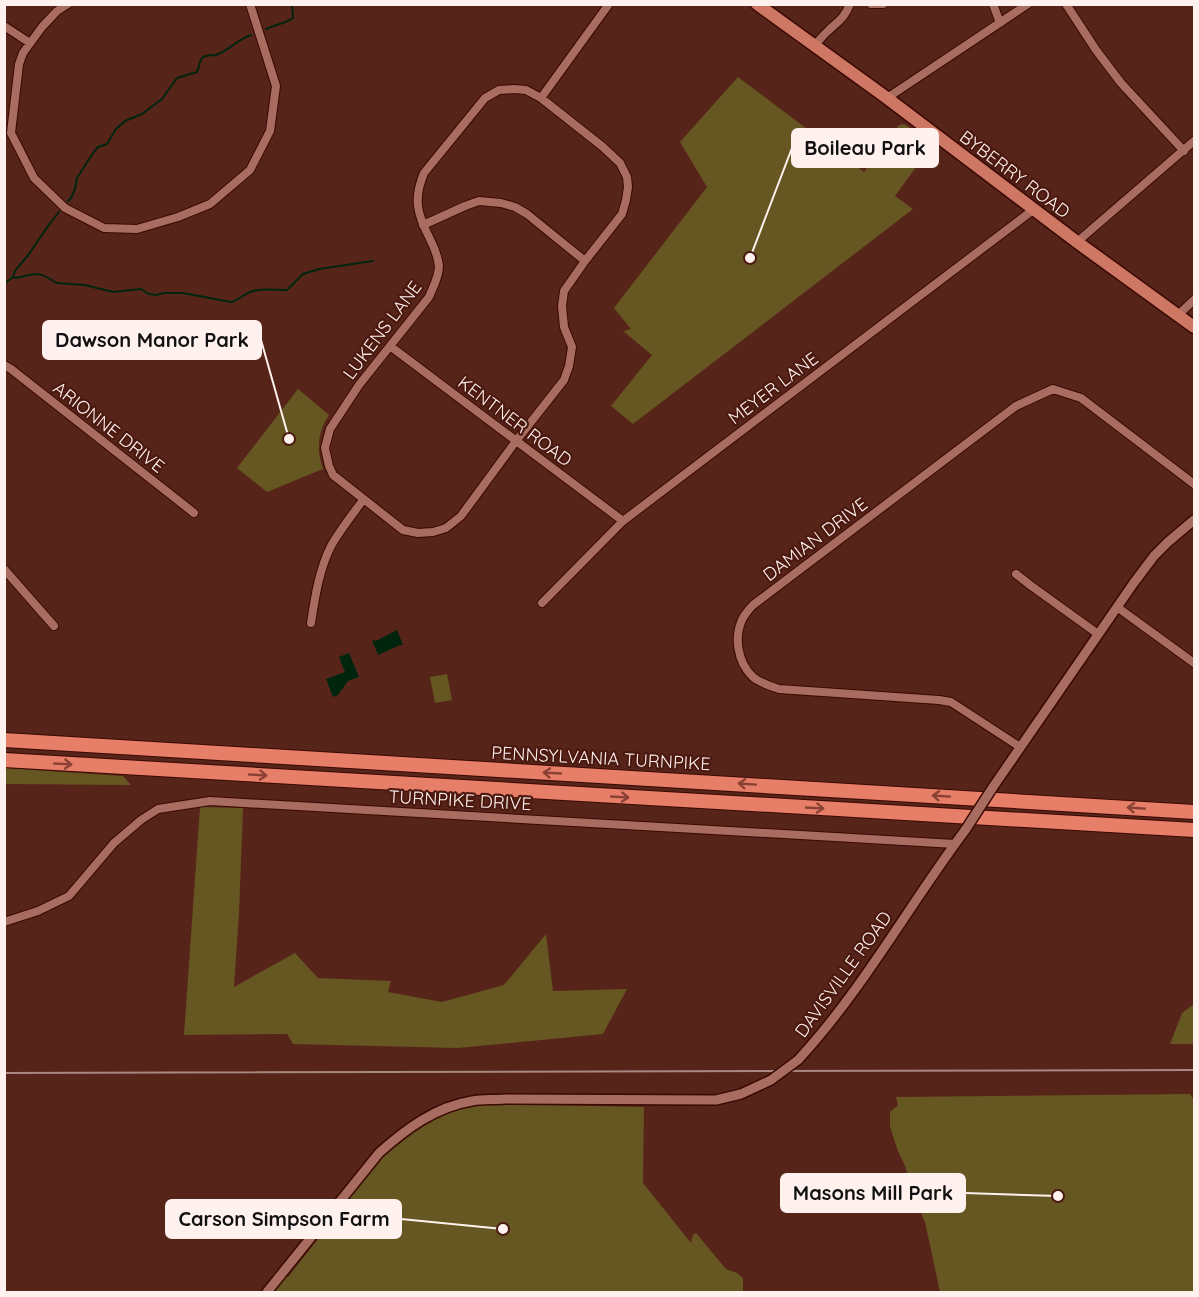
<svg xmlns="http://www.w3.org/2000/svg" width="1199" height="1297" font-family="Quicksand,sans-serif">
<style>
.green{fill:#665621}
.water{fill:#00250f}
.lines{fill:none;stroke-linecap:round;stroke-linejoin:round}
.stream{stroke:#00250f;stroke-width:2}
.minor-casing{stroke:#3a0902;stroke-width:10}
.tertiary-casing{stroke:#3a0902;stroke-width:12}
.primary-casing{stroke:#3a0902;stroke-width:15}
.motorway-casing{stroke:#3a0902;stroke-width:16}
.minor{stroke:#a86d60;stroke-width:8}
.tertiary{stroke:#a86d60;stroke-width:9}
.primary{stroke:#ce7765;stroke-width:12}
.motorway{stroke:#e77e68;stroke-width:14}
.rail{stroke:#a98881;stroke-width:2}
.tertiary-bridge-casing{stroke:#3a0902;stroke-width:12;stroke-linecap:butt}
.tertiary-bridge{stroke:#a86d60;stroke-width:9}
.oneway{stroke:#894133}
.labels{text-anchor:middle;dominant-baseline:central;stroke-width:4.5;stroke-linejoin:round;paint-order:stroke}
.street-label{font-size:18px;fill:#fff1ee;stroke:#4b190f}
.leader{fill:none;stroke:#fff1ee;stroke-width:2}
.callout-dot{fill:#fff1ee;stroke:#4b190f;stroke-width:2}
.callout{fill:#fff1ee;stroke:#fff1ee;stroke-width:2}
.callout-label{font-size:20px;text-anchor:middle;font-weight:bold;fill:#111}
</style>
<rect width="100%" height="100%" fill="#57241a"/>
<path class="green" d="M738 77 864 172 898 126 902 124 906 125 932 145 895 196 913 209 633 424 611 406 652 355 623 331 631 329 614 308 707 187 680 142Z
M298 389 329 415C318 431 316 450 323 469L267 492 237 468Z
M447 674 452 700 435 703 430 677Z
M5 768 123 776 131 785 5 784Z
M200 807 243 808 239 913 234 987 295 953 318 978 391 981 388 992 442 1002 504 985 546 934 553 991 627 989 603 1034 458 1048 293 1044 287 1034 184 1035Z
M1194 1004V1044H1170L1182 1013Z
M1190 1094 1194 1100V1292H940L925 1222 917 1204 905 1166 898 1151 890 1127V1112L898 1105 896 1097Z
M492 1104 644 1107 643 1183 691 1243 693 1235 696 1233 726 1269 737 1273 743 1278V1292H273L280 1283 286 1277H288L381 1159 396 1142 415 1127 451 1111 470 1105Z"/>
<path class="water" d="M397 630 403 645H400L378 655 372 640 376 641Z
M349 653 359 677 348 681 338 695 333 697 326 679 345 672 339 657Z"/>
<g class="lines">
<path class="stream" d="M266 29C274 25 287 23 293 18L292 4
M68 201 71 198 75 189 77 178 93 153 98 147 107 144 116 129 125 121 142 114 162 99 177 78 197 72C199 68 199 62 202 58 207 54 211 56 216 55 227 52 238 39 251 35
M13 277 16 278 34 274 43 275 57 283 85 285 113 292 141 289 149 294 156 295 164 293H183L231 302C239 300 245 293 253 291 264 288 276 290 287 290L303 274 319 269 373 261
M4 284 13 277 15 271 29 254 48 226 59 212"/>
<defs>
<path id="minor" d="M68 4 57 11 42 27 23 53 19 64 11 133 34 178 65 208 104 228 137 229 178 217 210 204 250 170 270 131 276 86 250 4
M871 4H883
M993 4 1000 23
M1066 4 1096 50 1121 83 1184 151
M4 26 30 43
M814 46C819 41 823 35 828 31 838 21 844 19 850 4
M514 89 526 90 541 98 603 147 620 163 627 177 628 187 626 200 622 214 585 261 564 291 562 306 564 327 572 347 569 366 564 380 516 441 461 516 446 528 433 532 418 533 403 530 342 482 333 475 329 466 325 448 330 429 359 385 429 297C433 287 439 277 439 266 438 257 434 247 430 239 417 214 413 199 424 173L485 98 499 90Z
M541 98 609 4
M887 98 1028 4
M423 225 465 206 479 201 501 203 515 207 527 214 585 261
M1077 242 1194 141
M1178 315 1194 300
M390 346 623 521
M4 365 11 369 194 513
M4 569 54 626
M1016 574 1030 585 1098 634
M542 603 623 521 1033 210
M1117 607 1194 663
M311 623C315 597 319 570 331 546 340 530 352 515 363 500
M1020 747 951 702 939 700 779 689C770 686 760 683 753 677 737 662 733 635 744 616 747 612 750 608 753 605L1016 406 1053 389 1081 398 1194 484
M4 922 38 911 69 896 114 843 141 820 158 809 210 801 955 844"/>
<path id="tertiary" d="M993 787 1133 584 1154 556 1168 542 1194 520
M798 1060C862 991 909 905 966 829
M267 1292 379 1153C406 1129 435 1107 472 1101 482 1099 494 1100 505 1099L716 1100 741 1094 771 1080"/>
<path id="primary" d="M757 4 887 98 1077 242 1194 327"/>
<path id="motorway" d="M4 740 1194 812
M4 760 1194 830"/>
</defs>
<use href="#minor" class="minor-casing"/>
<use href="#tertiary" class="tertiary-casing"/>
<use href="#primary" class="primary-casing"/>
<use href="#motorway" class="motorway-casing"/>
<use href="#minor" class="minor"/>
<use href="#tertiary" class="tertiary"/>
<use href="#primary" class="primary"/>
<use href="#motorway" class="motorway"/>
<path class="rail" d="M4 1073 1194 1070"/>
<defs>
<path id="tertiary-bridge" d="M966 829 993 787
M771 1080 798 1060"/>
</defs>
<use href="#tertiary-bridge" class="tertiary-bridge-casing"/>
<use href="#tertiary-bridge" class="tertiary-bridge"/>
</g>
<defs><path id="oneway-shaft" d="M-6 0H5M1.5-3L5.5 0L1.5 3" fill="none" stroke-width="1.6" stroke-linecap="round" stroke-linejoin="round" transform="scale(1.5)"/></defs>
<g class="oneway">
<use href="#oneway-shaft" transform="translate(63 764) rotate(3)"/>
<use href="#oneway-shaft" transform="translate(552 773) rotate(-177)"/>
<use href="#oneway-shaft" transform="translate(258 775) rotate(3)"/>
<use href="#oneway-shaft" transform="translate(747 784) rotate(-176)"/>
<use href="#oneway-shaft" transform="translate(941 796) rotate(-176)"/>
<use href="#oneway-shaft" transform="translate(620 797) rotate(3)"/>
<use href="#oneway-shaft" transform="translate(815 808) rotate(3)"/>
<use href="#oneway-shaft" transform="translate(1136 808) rotate(-176)"/>
</g>
<g class="labels">
<g class="street-label">
<text transform="translate(1015 174) rotate(37)">BYBERRY ROAD</text>
<text transform="translate(382 330) rotate(-53)">LUKENS LANE</text>
<text transform="translate(773 388) rotate(-37)">MEYER LANE</text>
<text transform="translate(515 421) rotate(37)">KENTNER ROAD</text>
<text transform="translate(109 427) rotate(38)">ARIONNE DRIVE</text>
<text transform="translate(815 539) rotate(-37)">DAMIAN DRIVE</text>
<text transform="translate(601 758) rotate(3)">PENNSYLVANIA TURNPIKE</text>
<text transform="translate(460 800) rotate(3)">TURNPIKE DRIVE</text>
<text transform="translate(843 974) rotate(-54)">DAVISVILLE ROAD</text>
</g>
</g>
<path class="leader" d="M750 258L792 148M289 439L261 340M1058 1196L965 1193M503 1229L401 1219"/>
<g class="callout-dot">
<circle cx="750" cy="258" r="6"/>
<circle cx="289" cy="439" r="6"/>
<circle cx="1058" cy="1196" r="6"/>
<circle cx="503" cy="1229" r="6"/>
</g>
<g class="callout">
<rect x="792" y="129" width="146" height="38" rx="6"/>
<rect x="43" y="321" width="218" height="38" rx="6"/>
<rect x="781" y="1174" width="184" height="38" rx="6"/>
<rect x="166" y="1200" width="235" height="38" rx="6"/>
</g>
<g class="callout-label">
<text x="865" y="155">Boileau Park</text>
<text x="152" y="347">Dawson Manor Park</text>
<text x="873" y="1200">Masons Mill Park</text>
<text x="284" y="1226">Carson Simpson Farm</text>
</g>
<rect width="1199" height="1297" fill="none" stroke="#fff1ee" stroke-width="12"/>
</svg>
